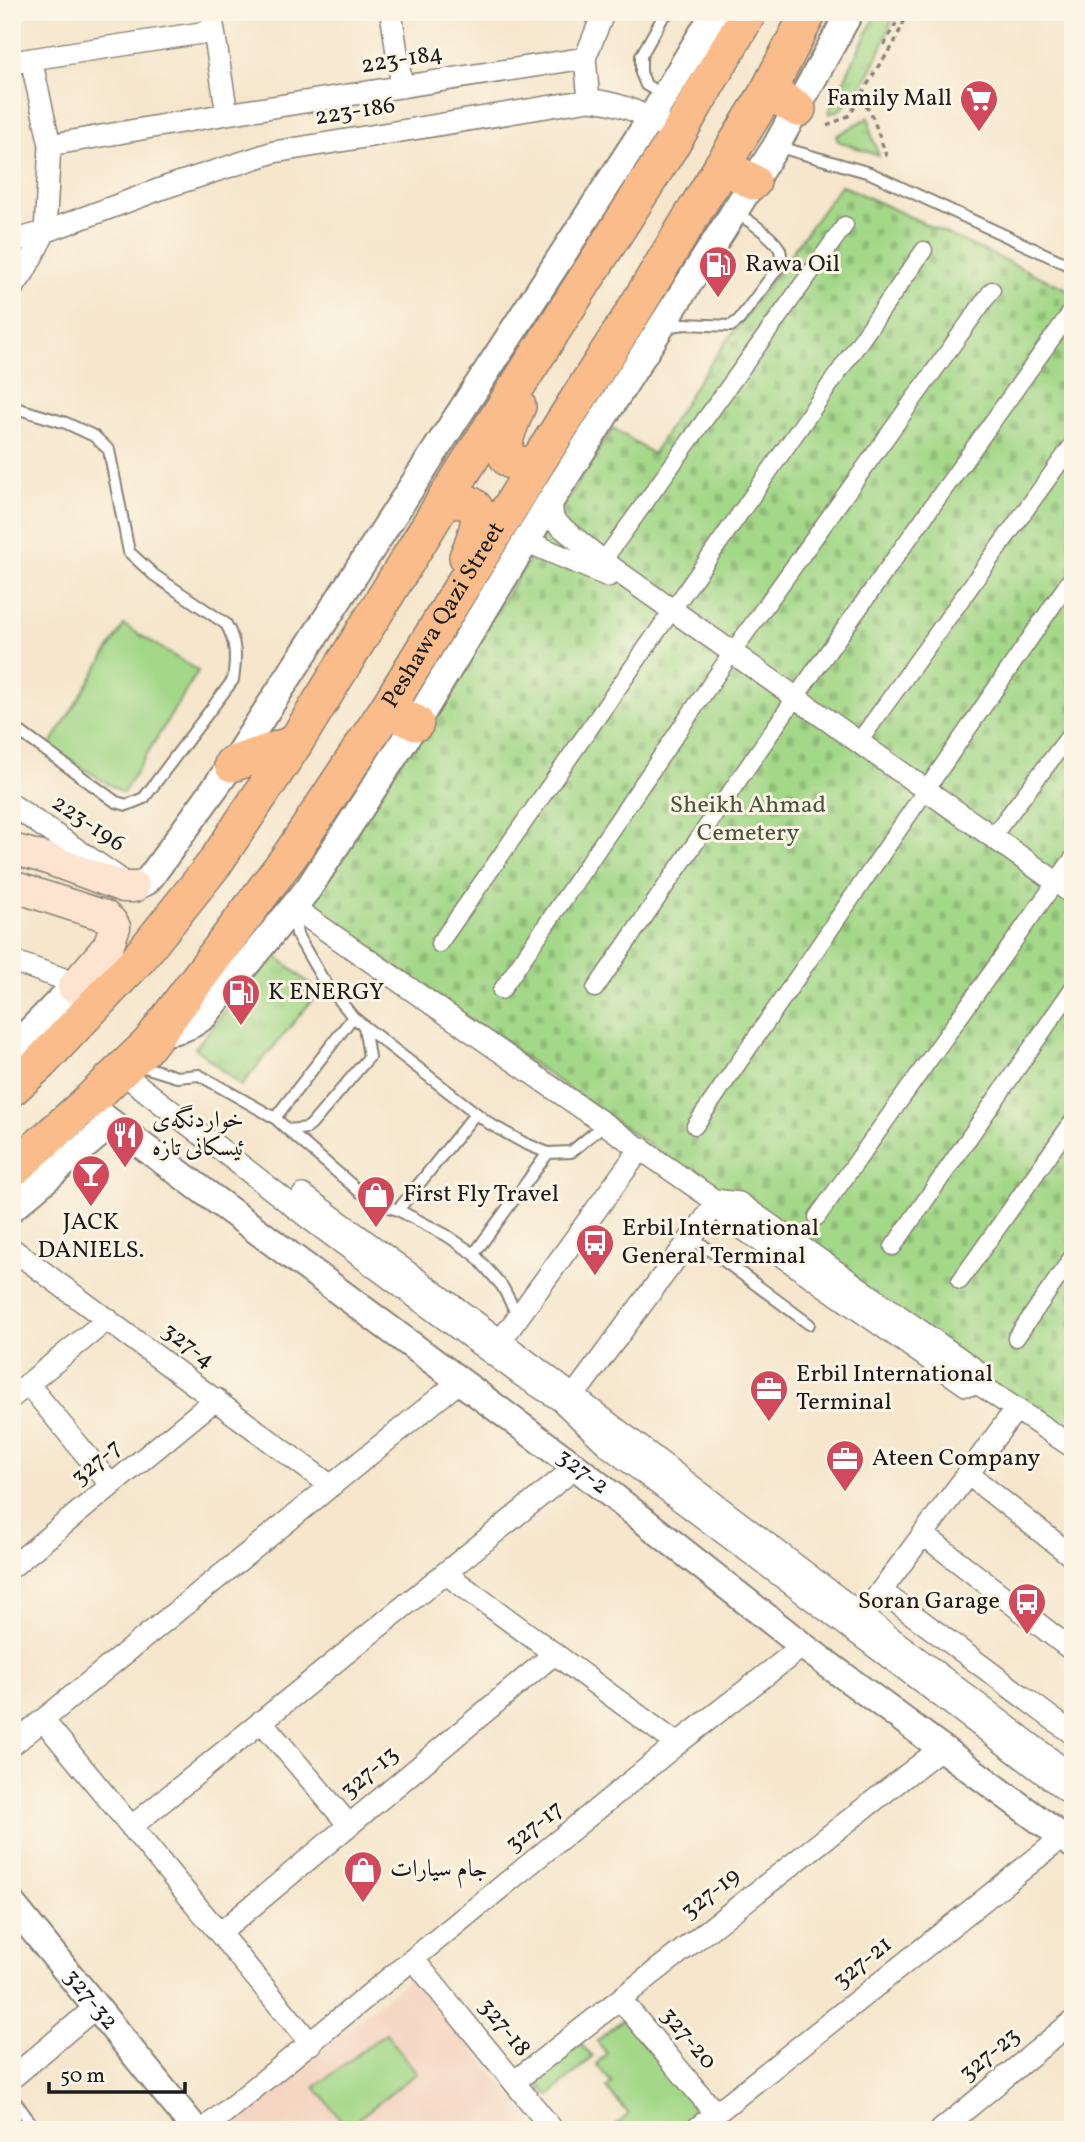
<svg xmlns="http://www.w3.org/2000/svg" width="1085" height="2142" font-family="Vollkorn,Amiri,serif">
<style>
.built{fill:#f4d3c0}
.grass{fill:url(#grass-tufts);stroke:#607a52;stroke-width:2}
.cemetery{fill:url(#cemetery-stones);stroke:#607a52;stroke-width:2}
.garden{fill:#a4d889;stroke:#607a52;stroke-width:2}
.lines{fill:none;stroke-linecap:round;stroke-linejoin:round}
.service-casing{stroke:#888174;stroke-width:14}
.pedestrian-casing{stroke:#888174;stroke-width:19}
.minor-casing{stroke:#888174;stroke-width:24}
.tertiary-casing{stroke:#888174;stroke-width:30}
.secondary-casing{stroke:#888174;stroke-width:33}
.trunk-casing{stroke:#888174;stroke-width:38}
.path{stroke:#888174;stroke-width:3.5;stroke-dasharray:5 5;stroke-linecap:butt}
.service{stroke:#fff;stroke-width:10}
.pedestrian{stroke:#fff;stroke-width:16}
.minor{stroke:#fff;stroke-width:21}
.tertiary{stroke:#fff;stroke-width:26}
.secondary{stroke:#fde4d1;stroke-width:30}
.trunk{stroke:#fabc8b;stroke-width:35}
.labels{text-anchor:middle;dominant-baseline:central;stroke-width:6;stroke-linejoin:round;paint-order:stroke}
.street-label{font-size:24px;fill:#1c1c1c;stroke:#fcf5e5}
.poi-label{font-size:24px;fill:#1c1c1c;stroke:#fcf5e5;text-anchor:start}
.park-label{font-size:24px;fill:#45543d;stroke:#fcf5e5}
</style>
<defs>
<pattern id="grass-tufts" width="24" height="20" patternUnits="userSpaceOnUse" patternTransform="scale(1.75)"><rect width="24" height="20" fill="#a4d889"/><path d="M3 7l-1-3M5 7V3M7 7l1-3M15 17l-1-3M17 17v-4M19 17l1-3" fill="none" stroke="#8db976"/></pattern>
<pattern id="cemetery-stones" width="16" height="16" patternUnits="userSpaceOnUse" patternTransform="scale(1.75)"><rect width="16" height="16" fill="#a4d889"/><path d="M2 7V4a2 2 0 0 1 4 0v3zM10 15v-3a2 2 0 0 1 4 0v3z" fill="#8db976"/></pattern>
</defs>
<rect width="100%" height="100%" fill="#fcf5e5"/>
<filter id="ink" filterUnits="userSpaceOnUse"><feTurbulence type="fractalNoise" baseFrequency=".0143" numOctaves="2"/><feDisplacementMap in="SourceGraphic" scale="14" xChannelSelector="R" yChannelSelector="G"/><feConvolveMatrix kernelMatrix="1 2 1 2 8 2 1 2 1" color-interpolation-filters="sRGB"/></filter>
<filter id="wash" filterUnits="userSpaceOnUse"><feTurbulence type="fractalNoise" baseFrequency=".00686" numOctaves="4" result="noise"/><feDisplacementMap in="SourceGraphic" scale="28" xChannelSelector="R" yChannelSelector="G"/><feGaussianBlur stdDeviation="1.57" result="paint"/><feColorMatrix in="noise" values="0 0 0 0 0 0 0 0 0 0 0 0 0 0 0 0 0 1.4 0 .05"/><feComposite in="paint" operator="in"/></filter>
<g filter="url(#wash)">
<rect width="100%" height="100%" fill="#f5e6cc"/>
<path class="built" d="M413 1976 540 2130H227L229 2124Z"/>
<path class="grass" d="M877 12H895C885 40 861 108 829 114L830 109Z
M869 117 871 133 879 156 838 141 836 136Z
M273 953 319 992 241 1086 195 1048Z"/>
<path class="cemetery" d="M841 185 1073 292V1442L308 906 613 428 653 454 700 378Z"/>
<path class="garden" d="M124 625 198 671 123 793 49 747Z
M623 2019 700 2112 678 2130H610L629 2114 606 2088 612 2083 596 2064 607 2054 597 2041Z
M386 2033 417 2073 347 2127 315 2087Z
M580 2043 592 2057 549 2096 537 2083Z"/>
</g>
<g filter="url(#ink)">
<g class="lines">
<defs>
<path id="service" d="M663 95 646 85 641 73V56L663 17 670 12
M776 146 870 173 1073 267
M664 327 685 324 731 326 739 320 780 265C781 259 782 253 779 248 772 236 746 218 734 212
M12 726 116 802 127 805 144 798 233 680C236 660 237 642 226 624L154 575 129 552 109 450 94 436 66 423 19 409
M364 1026 490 1124 524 1143 548 1153 571 1152 606 1123
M135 1064 177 1077 199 1075 275 1118 288 1130 307 1128 311 1125 369 1057 364 1026 353 1017 322 978 297 935 294 912
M275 1118 353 1017
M288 1130 360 1192 383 1205 398 1210 446 1235 474 1254 502 1286 518 1316
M398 1210 476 1113
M692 1237 809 1324
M474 1254 548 1153
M12 2097 36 2130"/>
<path id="pedestrian" d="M603 561 845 225
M858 743 1073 444
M992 837 1073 731
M439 944 924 250
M595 989 795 698 1073 309
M501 991 731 654 992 290
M695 1126 1073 576
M817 1217 1073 858
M893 1247 1073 988
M960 1281 1073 1121
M1016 1338 1073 1256"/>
<path id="minor" d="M211 12 227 114
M391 12 402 87
M12 62 214 31
M589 100 585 58 604 12
M50 145 227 114 585 58
M12 241 45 232 166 187 274 152 589 100C617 102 640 111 664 127
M12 289 24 272 45 232 50 145 31 59
M551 500 553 520 603 561 1073 894
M522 547 537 546 608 576
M12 805 117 877
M294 908 714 1200 712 1208 705 1219 566 1406
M12 961 61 978 73 987
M120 1071 307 1217 522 1376 560 1400 609 1447 1073 1796
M303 1195 500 1340 1073 1776
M714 1200 739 1203 976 1370 979 1384 966 1385 729 1219Z
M12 1249 331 1486
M494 1350 641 1148
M28 1384 111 1485
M979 1384 1016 1409
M12 1397 108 1319
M968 1474 1073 1557
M924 1535 1073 1651
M12 1567 216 1399
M445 1573 677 1744
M881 1591 1073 1734
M856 1628 881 1591 1016 1409 1073 1447
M43 1720 311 2044
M261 1721 349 1825
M12 1745 460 1381
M131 1827 576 1467
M220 1933 554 1654
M414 1960 553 2130
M620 1999 716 2114
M12 2078 96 2007
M514 2082 940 1749
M203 2130 677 1744 803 1646
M695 2130 1063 1837
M941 2130 1073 2021"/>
<g id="tertiary">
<path d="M134 887 146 882 152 875 232 764 651 118 715 12"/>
<path d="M157 1032C176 1032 189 1028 204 1016L308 889 416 723 551 500 776 146 850 12"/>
<path d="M12 1049 73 987"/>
<path id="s1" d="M86 1104 576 1467 803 1646 1073 1845"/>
<path d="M12 1208 111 1124"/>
<path id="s2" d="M12 1904 196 2130"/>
</g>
<path id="secondary" d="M12 849 45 858 123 887H134
M12 886 105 916 111 921 115 927 108 946 73 987"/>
<g id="trunk">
<path d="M768 91 798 109"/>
<path d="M722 165 753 182"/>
<path d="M518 406C507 433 487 471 537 463"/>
<path d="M444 501C492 496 479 528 467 557"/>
<path d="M387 709 416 723"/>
<path d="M232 764 295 743"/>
<path d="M12 1088 40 1063 139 958 215 863 295 743 444 501 677 136 749 12"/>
<path id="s3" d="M12 1170 86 1104 149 1044 291 854 387 709 537 463 627 322 768 91 809 12"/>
</g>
</defs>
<use href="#service" class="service-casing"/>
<use href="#pedestrian" class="pedestrian-casing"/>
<use href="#minor" class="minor-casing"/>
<use href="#tertiary" class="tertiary-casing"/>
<use href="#secondary" class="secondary-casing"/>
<use href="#trunk" class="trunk-casing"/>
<path class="path" d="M918 15 930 13 940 15
M884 45 902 12
M861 97 873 118 888 161
M827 126 850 115 877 68 893 46 908 12"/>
<use href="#service" class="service"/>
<use href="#pedestrian" class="pedestrian"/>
<use href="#minor" class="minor"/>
<use href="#tertiary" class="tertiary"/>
<use href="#secondary" class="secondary"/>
<use href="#trunk" class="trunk"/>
</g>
</g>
<defs>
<symbol id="supermarket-pin" viewBox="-11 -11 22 30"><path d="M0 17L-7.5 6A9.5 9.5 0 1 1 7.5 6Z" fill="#d1495b" stroke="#fcf5e5"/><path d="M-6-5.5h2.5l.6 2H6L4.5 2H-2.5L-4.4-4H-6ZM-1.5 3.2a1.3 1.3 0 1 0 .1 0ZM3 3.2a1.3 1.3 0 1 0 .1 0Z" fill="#fff"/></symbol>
<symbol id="fuel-pin" viewBox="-11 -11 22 30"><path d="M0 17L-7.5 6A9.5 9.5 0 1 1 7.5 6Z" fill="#d1495b" stroke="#fcf5e5"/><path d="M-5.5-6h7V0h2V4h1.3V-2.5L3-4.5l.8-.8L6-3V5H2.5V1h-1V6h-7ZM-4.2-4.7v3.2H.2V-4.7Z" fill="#fff"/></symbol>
<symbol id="restaurant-pin" viewBox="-11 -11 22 30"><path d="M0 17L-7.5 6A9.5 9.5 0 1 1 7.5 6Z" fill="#d1495b" stroke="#fcf5e5"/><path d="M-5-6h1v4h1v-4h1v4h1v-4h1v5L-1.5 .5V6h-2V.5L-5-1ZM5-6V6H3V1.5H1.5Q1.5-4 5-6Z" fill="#fff"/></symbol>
<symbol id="bar-pin" viewBox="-11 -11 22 30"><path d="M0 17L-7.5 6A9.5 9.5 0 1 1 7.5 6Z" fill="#d1495b" stroke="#fcf5e5"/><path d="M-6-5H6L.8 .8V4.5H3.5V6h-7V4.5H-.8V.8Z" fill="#fff"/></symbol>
<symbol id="shop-pin" viewBox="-11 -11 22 30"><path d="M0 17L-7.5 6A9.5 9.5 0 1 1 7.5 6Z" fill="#d1495b" stroke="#fcf5e5"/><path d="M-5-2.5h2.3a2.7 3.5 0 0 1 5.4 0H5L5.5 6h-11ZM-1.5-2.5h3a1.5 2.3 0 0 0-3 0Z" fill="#fff"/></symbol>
<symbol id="bus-pin" viewBox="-11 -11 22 30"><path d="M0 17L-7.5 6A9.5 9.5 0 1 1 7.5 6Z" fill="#d1495b" stroke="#fcf5e5"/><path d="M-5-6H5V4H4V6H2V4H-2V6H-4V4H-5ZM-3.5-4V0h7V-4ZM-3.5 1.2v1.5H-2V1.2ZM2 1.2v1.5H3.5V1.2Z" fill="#fff"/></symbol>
<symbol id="office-pin" viewBox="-11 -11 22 30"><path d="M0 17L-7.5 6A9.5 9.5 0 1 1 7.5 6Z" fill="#d1495b" stroke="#fcf5e5"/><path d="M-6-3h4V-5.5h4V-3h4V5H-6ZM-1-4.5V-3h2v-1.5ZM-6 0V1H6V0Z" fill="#fff"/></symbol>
</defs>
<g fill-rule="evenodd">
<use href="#supermarket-pin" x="957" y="77" width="44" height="60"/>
<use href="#fuel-pin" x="696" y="243" width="44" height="60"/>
<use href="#fuel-pin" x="219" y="971" width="44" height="60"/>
<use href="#restaurant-pin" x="103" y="1113" width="44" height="60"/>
<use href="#bar-pin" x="69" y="1152" width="44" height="60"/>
<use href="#shop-pin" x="354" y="1173" width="44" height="60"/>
<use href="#bus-pin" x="573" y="1221" width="44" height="60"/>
<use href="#office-pin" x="747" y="1367" width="44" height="60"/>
<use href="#office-pin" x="823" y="1437" width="44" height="60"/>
<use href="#bus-pin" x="1005" y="1580" width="44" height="60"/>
<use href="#shop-pin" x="341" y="1848" width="44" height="60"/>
</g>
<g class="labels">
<g class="street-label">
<text transform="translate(402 60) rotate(-9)">223-184</text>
<text transform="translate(355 112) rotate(-9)">223-186</text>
<text stroke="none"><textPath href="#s3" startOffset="707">Peshawa Qazi Street</textPath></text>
<text transform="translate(88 824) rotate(34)">223-196</text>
<text transform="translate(188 1346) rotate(37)">327-4</text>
<text transform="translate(97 1463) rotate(-40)">327-7</text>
<text stroke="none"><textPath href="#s1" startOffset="618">327-2</textPath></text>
<text transform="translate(370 1773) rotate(-40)">327-13</text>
<text transform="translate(535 1827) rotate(-39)">327-17</text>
<text transform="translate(711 1894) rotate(-38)">327-19</text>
<text transform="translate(863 1963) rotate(-39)">327-21</text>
<text stroke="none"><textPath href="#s2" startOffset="124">327-32</textPath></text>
<text transform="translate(504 2028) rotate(51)">327-18</text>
<text transform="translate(688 2039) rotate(50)">327-20</text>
<text transform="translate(990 2055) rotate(-39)">327-23</text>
</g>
<g class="poi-label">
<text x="952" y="99" text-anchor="end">Family Mall</text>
<text x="745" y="265">Rawa Oil</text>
<text x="268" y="993">K ENERGY</text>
<text x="152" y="1121">خواردنگەی<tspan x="152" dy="28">ئیسکانی تازە</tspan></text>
<text x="403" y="1195">First Fly Travel</text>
<text x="91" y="1223" text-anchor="middle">JACK<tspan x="91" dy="28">DANIELS.</tspan></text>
<text x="622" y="1229">Erbil International<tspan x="622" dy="28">General Terminal</tspan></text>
<text x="796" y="1375">Erbil International<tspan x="796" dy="28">Terminal</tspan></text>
<text x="872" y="1459">Ateen Company</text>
<text x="1000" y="1602" text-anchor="end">Soran Garage</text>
<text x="390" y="1870">جام سيارات</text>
</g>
<g class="park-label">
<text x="748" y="806">Sheikh Ahmad<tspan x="748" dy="28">Cemetery</tspan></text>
</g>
</g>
<rect width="1085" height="2142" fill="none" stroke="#fcf5e5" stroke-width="42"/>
<path d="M49 2082v10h136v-10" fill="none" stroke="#1c1c1c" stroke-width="3.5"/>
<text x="60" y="2082" font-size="21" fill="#1c1c1c" stroke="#fcf5e5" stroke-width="5" paint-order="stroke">50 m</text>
</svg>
